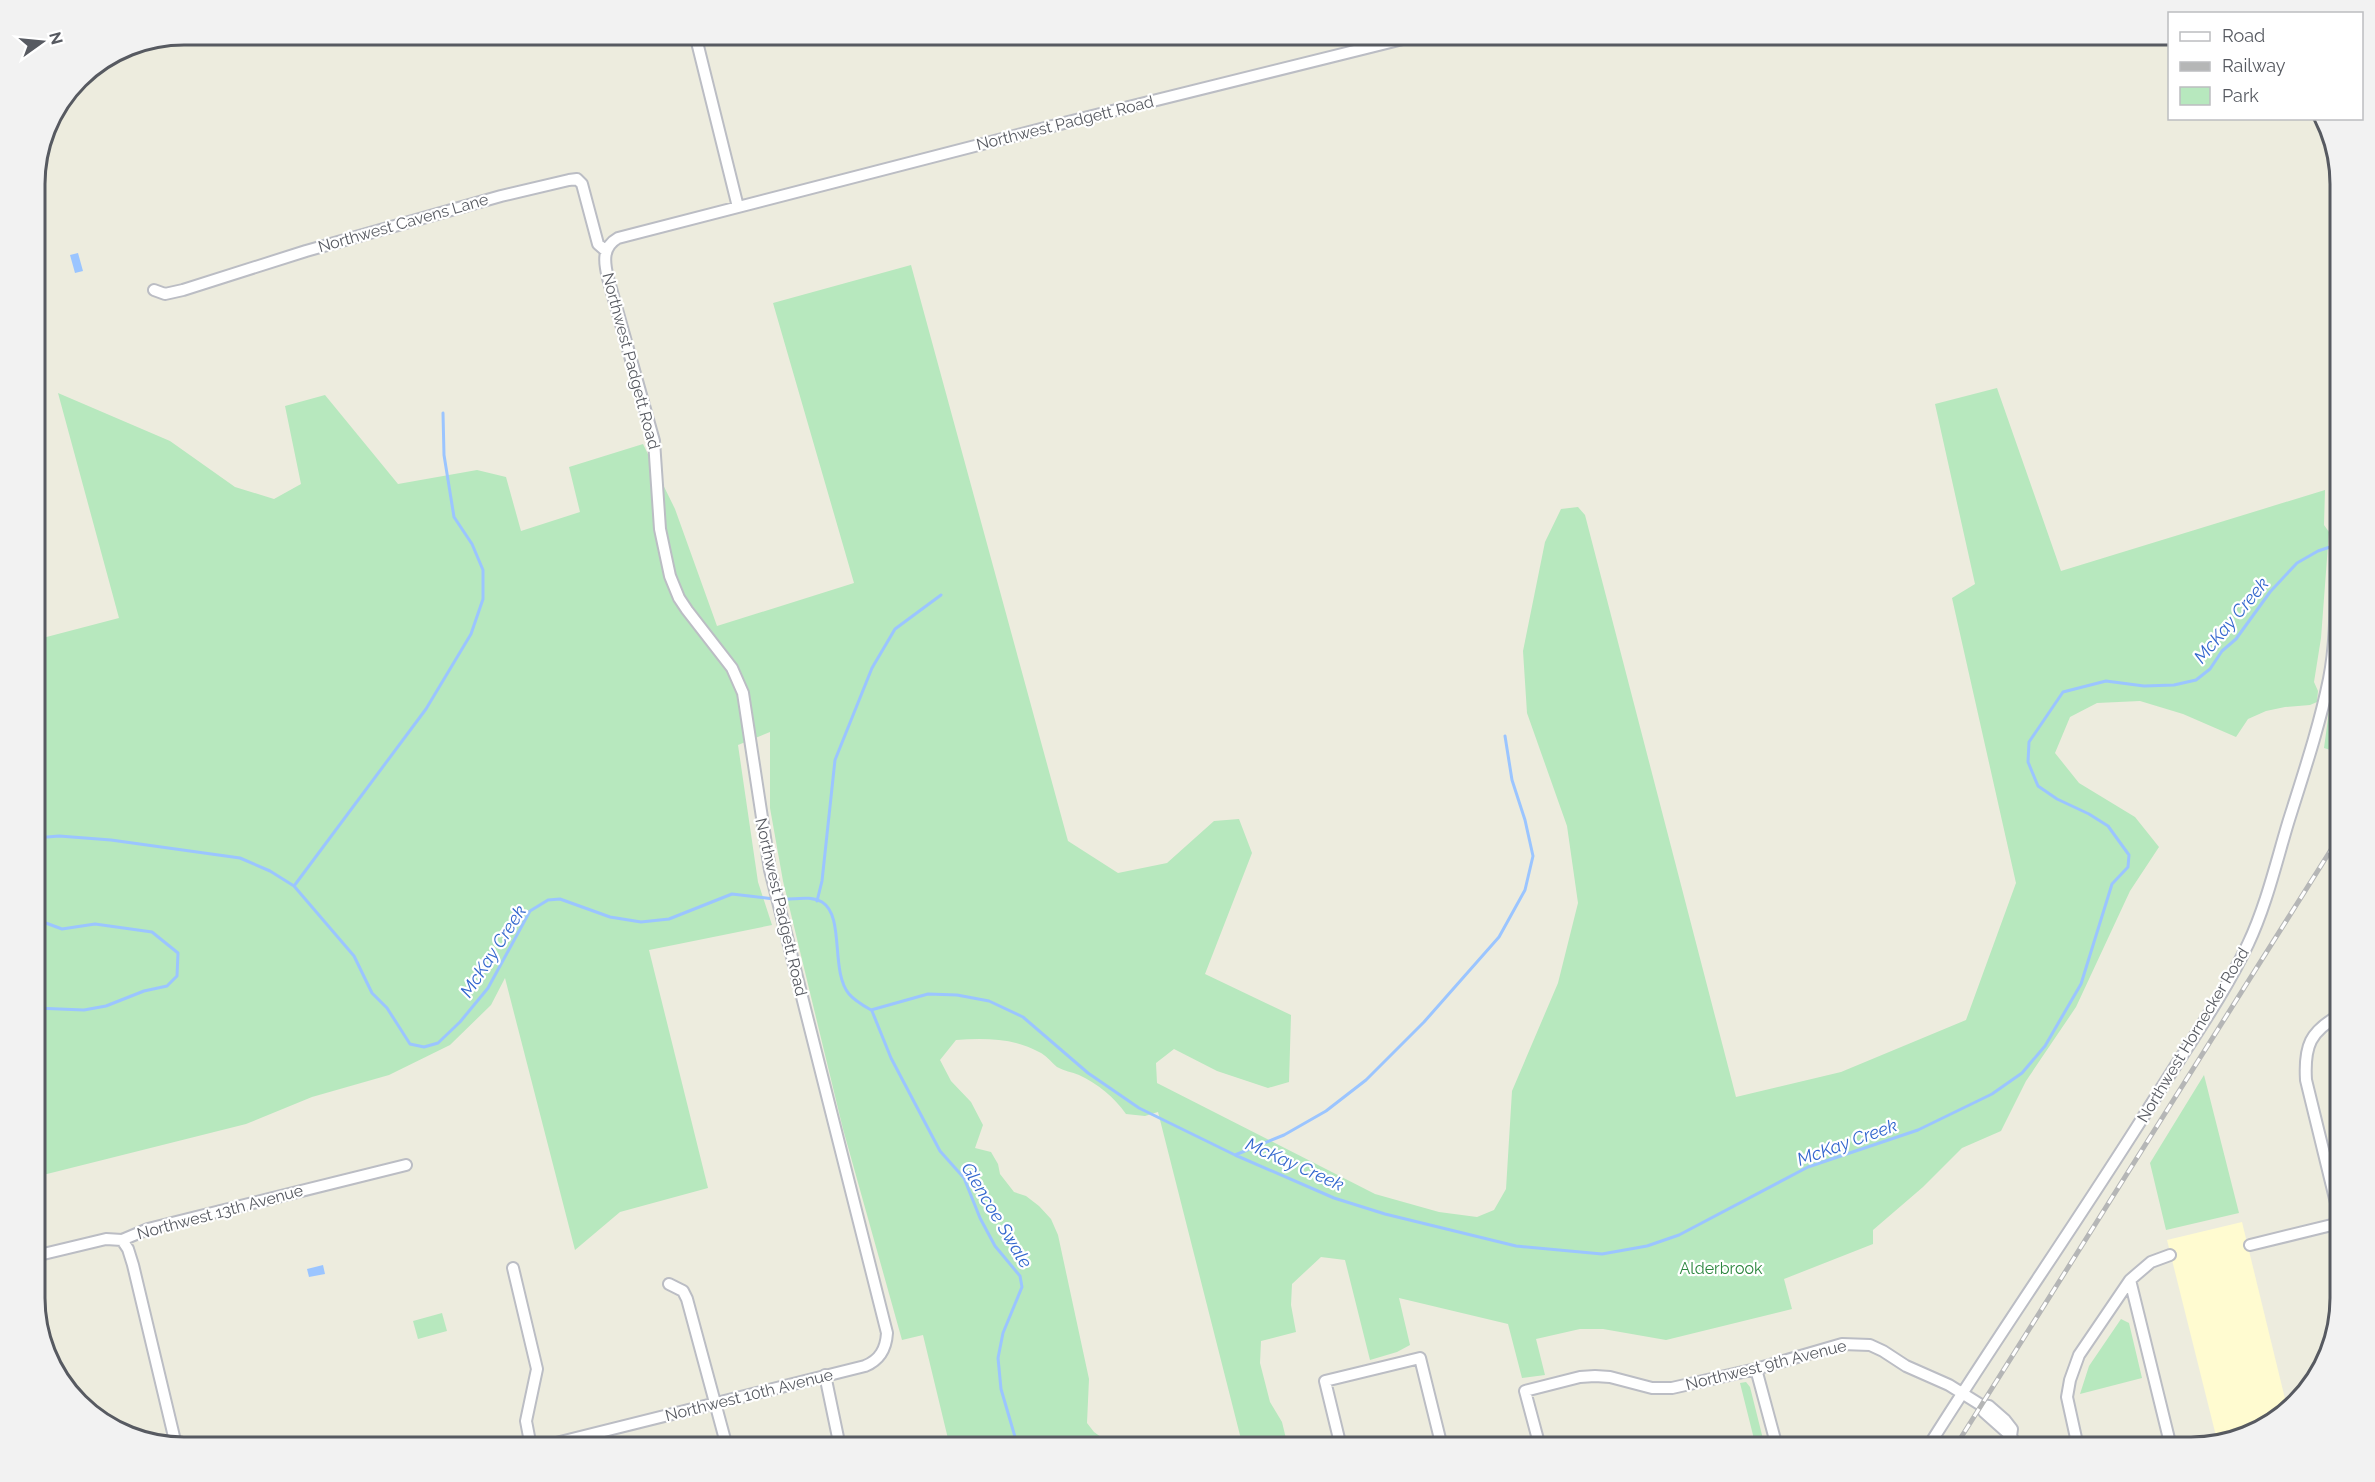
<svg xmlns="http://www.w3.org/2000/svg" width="2375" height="1482" font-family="Raleway,sans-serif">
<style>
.commercial{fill:#fffbd0}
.green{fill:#b7e8be}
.water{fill:#9bc5ff}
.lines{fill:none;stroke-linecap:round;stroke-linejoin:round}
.stream{stroke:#9bc5ff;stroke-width:3}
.minor-casing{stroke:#bbbdc4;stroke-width:14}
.minor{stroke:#fff;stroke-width:10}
.rail-casing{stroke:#b5b6b6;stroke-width:5}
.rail{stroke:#fff;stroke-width:3;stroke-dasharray:9;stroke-linecap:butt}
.labels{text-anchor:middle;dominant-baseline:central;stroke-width:4.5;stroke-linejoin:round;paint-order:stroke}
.street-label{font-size:16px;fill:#575a61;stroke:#fff}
.park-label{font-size:16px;fill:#2b853d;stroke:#fff}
.water-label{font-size:18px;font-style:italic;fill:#3367ce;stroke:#fff}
.rim{fill:none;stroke:#575a61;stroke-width:3}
</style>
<rect width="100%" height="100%" fill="#edecde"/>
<path class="commercial" d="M2242 1222 2287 1407 2265 1428 2217 1440 2167 1240Z"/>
<path class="green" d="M911 265 1068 841 1118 873 1167 863 1214 821 1239 819 1252 853 1205 974 1291 1015 1289 1082 1268 1088 1217 1071 1174 1049 1156 1063 1157 1083 1375 1194 1439 1212 1477 1217 1494 1210 1506 1189 1512 1091 1558 983 1578 903 1567 826 1527 713 1523 651 1545 542 1561 509 1578 507 1585 515 1736 1097 1841 1072 1966 1020 2016 883 1952 598 1975 584 1935 404 1997 388 2061 571 2325 490 2324 525 2329 532 2321 638 2314 682 2318 691 2317 702 2310 705 2285 707 2266 711 2248 719 2236 737 2183 714 2140 701 2097 703 2070 717 2055 753 2079 783 2135 817 2159 847 2130 891 2076 1007 2026 1081 2001 1131 1962 1148 1923 1187 1873 1230V1244L1784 1279 1792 1309 1666 1340 1603 1329H1580L1536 1339 1545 1375 1522 1378 1508 1324 1399 1298 1410 1345 1397 1352 1370 1360 1345 1260 1321 1257 1292 1284 1291 1305 1296 1332 1261 1341 1260 1363 1270 1402 1282 1422 1288 1447H1243L1158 1112 1145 1116 1126 1114C1114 1097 1098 1084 1079 1075 1072 1072 1064 1071 1057 1067 1051 1062 1046 1055 1039 1052 1014 1038 984 1038 956 1040L940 1060 951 1081 971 1102 983 1125 975 1148 991 1152 998 1164 1000 1174 1014 1192 1026 1196 1039 1206 1051 1219 1058 1235 1089 1379 1087 1423 1094 1432 1115 1447H950L923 1335 902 1340 843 1129 783 881 770 808V732L738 745 758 882 772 925 649 950 708 1188 620 1212 575 1250 505 978 491 1005 450 1045 389 1075 312 1097 246 1124 35 1177V640L119 618 58 393 170 441 235 487 274 499 301 484 285 406 325 395 398 484 477 470 506 477 521 531 580 512 569 467 643 444 675 509 717 626 854 583 773 303Z
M2340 630V753L2324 748Z
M2204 1075 2239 1213 2166 1230 2150 1163Z
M442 1313 447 1331 418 1339 413 1321Z
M2121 1319 2129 1323 2142 1378 2080 1394 2089 1366Z
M1746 1382 1750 1387 1765 1447H1756L1740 1383Z"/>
<path class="water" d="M78 253 83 271 75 273 70 255Z
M323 1265 325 1274 309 1277 307 1269Z"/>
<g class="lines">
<path class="stream" d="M35 838 59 836 111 840 240 858 270 871 294 886 354 956 372 993 387 1008 410 1044 424 1047 438 1043 460 1022 488 988 530 911 548 900 560 899 610 917 641 922 669 919 732 894 774 899
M294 886 426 709 471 634 483 599V570L472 544 454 517 444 455 443 413
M781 899C794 900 810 895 822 902 845 916 830 971 849 994 855 1001 864 1006 871 1010L928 994 957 995 989 1001 1023 1017 1088 1073 1139 1108 1235 1155 1334 1198 1385 1214 1516 1246 1602 1254 1647 1246 1679 1235 1808 1167 1918 1130 1992 1094 2022 1073 2045 1046 2081 984 2112 884 2128 867 2129 855 2108 826 2089 814 2057 799 2038 786 2028 762 2029 742 2063 692 2106 681 2144 686 2174 685 2196 680 2210 669 2222 651 2236 639 2270 592 2297 563 2318 551 2333 546
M817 901 822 881 835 760 872 668 895 629 941 595
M35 919 62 929 95 924 152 932 178 953 177 976 167 986 144 991 106 1006 84 1010 35 1008
M872 1011 891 1058 940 1151 964 1178 980 1218 995 1246 1020 1276 1022 1287 1003 1333 998 1358 1001 1389 1018 1447
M1235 1155 1284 1135 1326 1111 1366 1080 1424 1022 1499 937 1525 890 1533 856 1525 820 1512 780 1505 736"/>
<defs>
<path id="minor" d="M695 34 738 207
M154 290 165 294 183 290 306 251 501 196 569 180 577 179 582 184 598 244 606 251
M2340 1015C2310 1031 2304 1046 2306 1080L2340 1219
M122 1240 128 1249 133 1265 176 1445
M2250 1245 2340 1223
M35 1256 106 1239 122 1240 148 1229 406 1165
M513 1268 537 1369 526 1421 531 1447
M2130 1280 2171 1447
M669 1284 683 1291 687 1299 727 1447
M1756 1369 1777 1447
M825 1375 840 1447
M1981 1405 1984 1412 2011 1436
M540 1447 865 1366C880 1360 886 1349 887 1333L770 870 743 693 732 668 687 610 679 598 670 576 660 529 654 441 608 278C604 262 602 247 618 238L1068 122 1423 34
M1341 1447 1325 1381 1420 1358 1442 1447
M1540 1447 1525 1391 1580 1377 1595 1376 1610 1377 1652 1388H1672L1756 1369 1842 1344 1870 1345 1883 1351 1906 1366 1949 1385 1981 1405 1989 1406 2005 1420 2012 1429 2011 1436 2017 1447
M1928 1447C2002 1329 2083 1214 2157 1095 2188 1045 2223 997 2248 944 2266 906 2276 863 2288 823 2303 775 2319 728 2329 679 2341 618 2331 554 2340 493
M2078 1447 2067 1397 2070 1380 2079 1355 2130 1280 2151 1262 2170 1255"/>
</defs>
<use href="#minor" class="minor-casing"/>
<use href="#minor" class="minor"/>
<defs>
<path id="rail" d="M1955 1447 2334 845 2340 829"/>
</defs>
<use href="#rail" class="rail-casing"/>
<use href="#rail" class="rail"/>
</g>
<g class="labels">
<g class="street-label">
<text transform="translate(1065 123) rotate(-14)">Northwest Padgett Road</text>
<text transform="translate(403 223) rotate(-16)">Northwest Cavens Lane</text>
<text transform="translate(631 361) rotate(75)">Northwest Padgett Road</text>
<text transform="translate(781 907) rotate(77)">Northwest Padgett Road</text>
<text transform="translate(2193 1035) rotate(-59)">Northwest Hornecker Road</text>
<text transform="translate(220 1212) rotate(-15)">Northwest 13th Avenue</text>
<text transform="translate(1766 1365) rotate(-14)">Northwest 9th Avenue</text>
<text transform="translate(749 1395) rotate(-14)">Northwest 10th Avenue</text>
</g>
<g class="park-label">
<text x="1721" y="1268">Alderbrook</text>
</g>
<g class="water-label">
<text transform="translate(2231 620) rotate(-50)">McKay Creek</text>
<text transform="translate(493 951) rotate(-57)">McKay Creek</text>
<text transform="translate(1847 1142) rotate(-20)">McKay Creek</text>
<text transform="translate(1295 1164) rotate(24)">McKay Creek</text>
<text transform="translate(997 1215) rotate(59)">Glencoe Swale</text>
</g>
</g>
<path d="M0 0H2375V1482H0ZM184 45H2191A139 139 0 0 1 2330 184V1298A139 139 0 0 1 2191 1437H184A139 139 0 0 1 45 1298V184A139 139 0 0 1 184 45Z" fill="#f2f2f2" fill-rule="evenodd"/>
<path class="rim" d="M184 45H2191A139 139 0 0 1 2330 184V1298A139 139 0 0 1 2191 1437H184A139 139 0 0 1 45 1298V184A139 139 0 0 1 184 45Z"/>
<rect x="2168" y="12" width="195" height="108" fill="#ffffff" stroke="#bcbdc0" stroke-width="1.5"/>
<rect x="2180" y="32" width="30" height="9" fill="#ffffff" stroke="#bcbdc0" stroke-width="1.5"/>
<text x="2222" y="42" font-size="18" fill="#575a61">Road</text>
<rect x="2180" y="62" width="30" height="9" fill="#b5b6b6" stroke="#bcbdc0" stroke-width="1.5"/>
<text x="2222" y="72" font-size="18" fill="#575a61">Railway</text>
<rect x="2180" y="87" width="30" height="18" fill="#b7e8be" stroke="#bcbdc0" stroke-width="1.5"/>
<text x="2222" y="102" font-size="18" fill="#575a61">Park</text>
<g transform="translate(42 42) rotate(75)" stroke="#ffffff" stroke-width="4.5" paint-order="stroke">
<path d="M0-4.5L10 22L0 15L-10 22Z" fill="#575a61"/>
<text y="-9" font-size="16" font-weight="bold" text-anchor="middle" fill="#575a61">N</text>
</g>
</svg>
